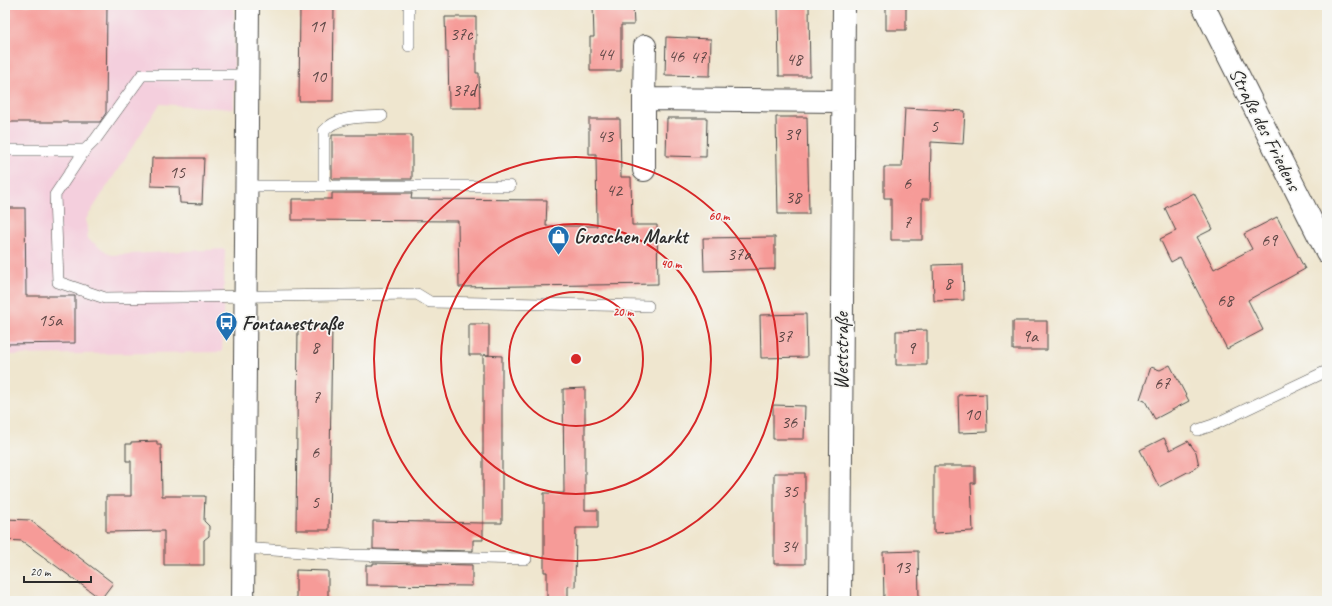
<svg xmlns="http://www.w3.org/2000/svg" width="1332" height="606" font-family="Caveat,sans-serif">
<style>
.built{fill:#f4cfdd}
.building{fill:#f69b98}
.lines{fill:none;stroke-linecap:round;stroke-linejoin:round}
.service-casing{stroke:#484744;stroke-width:12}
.minor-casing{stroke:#484744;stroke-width:24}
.service{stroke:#fff;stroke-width:11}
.minor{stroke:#fff;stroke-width:22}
.ring{fill:none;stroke:#d62828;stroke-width:2}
.labels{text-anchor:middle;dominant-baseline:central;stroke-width:3.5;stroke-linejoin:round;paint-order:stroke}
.number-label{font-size:18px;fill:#5e4746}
.street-label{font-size:20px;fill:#2b2b2b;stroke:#f6f6f2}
.poi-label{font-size:20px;font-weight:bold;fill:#2b2b2b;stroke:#f6f6f2;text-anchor:start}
.centre{fill:#d62828;stroke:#f6f6f2;stroke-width:2}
.ring-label{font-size:12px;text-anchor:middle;font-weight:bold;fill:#d62828;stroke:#f6f6f2;stroke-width:3.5;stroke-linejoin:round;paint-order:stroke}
</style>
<rect width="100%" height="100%" fill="#f6f6f2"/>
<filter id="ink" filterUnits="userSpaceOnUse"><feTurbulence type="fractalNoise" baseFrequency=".025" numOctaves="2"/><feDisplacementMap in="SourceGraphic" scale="8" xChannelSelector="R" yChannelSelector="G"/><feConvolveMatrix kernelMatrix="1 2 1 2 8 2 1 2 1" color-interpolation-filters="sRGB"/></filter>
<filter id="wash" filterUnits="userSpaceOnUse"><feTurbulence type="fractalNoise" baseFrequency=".012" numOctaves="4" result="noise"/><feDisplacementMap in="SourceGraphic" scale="16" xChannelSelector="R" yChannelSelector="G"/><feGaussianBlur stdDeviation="0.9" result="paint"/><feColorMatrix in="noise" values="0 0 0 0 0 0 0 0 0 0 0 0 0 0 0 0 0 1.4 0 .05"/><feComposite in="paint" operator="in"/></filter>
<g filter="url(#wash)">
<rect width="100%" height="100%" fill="#efe6cf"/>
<path class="built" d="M5 5H234V109L160 104 86 219 88 239 111 255 225 249 222 352 5 355Z"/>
<g id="blocks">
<path class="building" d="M5 5H107L106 113 100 122H5Z
M300 5H334L333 101H299Z
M593 5H633L634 25H621V71H590V37H594Z
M778 5H809L810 76H779Z
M886 5H906V30H886Z
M445 17H476V73H479L480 108H449L448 52H446Z
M666 37 711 39 710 76 665 75Z
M905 108 965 111 963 144 931 142 930 199H922V240H891V198H884V167H902Z
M776 117H807L809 214H778Z
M667 118H707L706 157 666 156Z
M589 119H620L621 177H631L632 225H657L658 284 459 287 458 221 292 220V199H332V193H412L411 199 547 200 546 226H597L596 154H589Z
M332 135H412V179H332Z
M152 158H204L202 204 180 203 179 187 151 186Z
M1194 193 1213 229 1197 237 1214 269 1252 249 1244 234 1277 217 1305 269 1248 300 1263 330 1227 349 1180 257 1171 262 1160 239 1176 231 1165 208Z
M5 208H25L26 296H75V343L5 344Z
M775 237V269L704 271 703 238Z
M963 264 964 300 934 301 933 265Z
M806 314 807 357 761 358 760 315Z
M1013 321H1047V350H1013Z
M469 324H489V355H484L502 356V523H483V355H469Z
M298 326 332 327 329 530H296Z
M927 330V365H896V331Z
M1170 365 1189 401 1155 419 1145 401 1140 399 1151 367 1160 370Z
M585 388V510H598V528H576L575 587 568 586V601H547V572H544V493H564L563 389Z
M986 394 987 432 959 433 958 395Z
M773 405 805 406 804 439H773Z
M1164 438 1170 450 1188 441 1196 452 1199 466 1159 487 1140 450Z
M157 441V445H161L162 496H205L204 521 209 526V536L204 540V565H164V531L106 532V496H131V461H126V444H131V442Z
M934 466H975V483H971L973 531 934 533Z
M774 473H805V564H774Z
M5 519 30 520 113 583 101 599 22 541 5 540Z
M373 521 483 523V540H473V551L373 549Z
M918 551 919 599 884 600 883 552Z
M373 563 472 565V586L366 585V565H373Z
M296 570 328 571V601H296Z"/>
</g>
</g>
<g filter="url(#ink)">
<use href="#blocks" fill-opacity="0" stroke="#484744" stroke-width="1"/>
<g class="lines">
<defs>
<path id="service" d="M409 5V46
M247 75H142L95 140 85 150 55 195 58 282 105 298 417 294 430 302 648 306
M5 150H85
M246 186H510
M324 186V131C339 115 361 118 382 116
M1198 430 1213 425 1327 371
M243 548 349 555 526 559"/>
<path id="minor" d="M1203 5 1327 252
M644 99 645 46
M644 170V99L842 101
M243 601 248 5
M840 601 844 5"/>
</defs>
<use href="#service" class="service-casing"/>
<use href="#minor" class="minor-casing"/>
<use href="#service" class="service"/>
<use href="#minor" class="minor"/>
</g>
</g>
<g class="ring">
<circle cx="576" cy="359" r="67"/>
<circle cx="576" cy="359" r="135"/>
<circle cx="576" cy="359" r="202"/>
</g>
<defs>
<symbol id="shop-pin" viewBox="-11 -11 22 30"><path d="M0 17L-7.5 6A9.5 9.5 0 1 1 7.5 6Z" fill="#1f6fb2" stroke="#f6f6f2"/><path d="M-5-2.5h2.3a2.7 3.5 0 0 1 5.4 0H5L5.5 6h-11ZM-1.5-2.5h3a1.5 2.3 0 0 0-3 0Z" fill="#fff"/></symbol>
<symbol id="bus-pin" viewBox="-11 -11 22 30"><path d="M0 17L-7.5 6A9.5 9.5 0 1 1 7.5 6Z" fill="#1f6fb2" stroke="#f6f6f2"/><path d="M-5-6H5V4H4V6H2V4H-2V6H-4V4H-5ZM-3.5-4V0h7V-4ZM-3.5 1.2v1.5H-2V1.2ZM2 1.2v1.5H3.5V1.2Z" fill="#fff"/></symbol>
</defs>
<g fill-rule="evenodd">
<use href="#shop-pin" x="546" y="224" width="25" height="34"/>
<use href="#bus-pin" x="214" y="310" width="25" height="34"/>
</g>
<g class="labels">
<g class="number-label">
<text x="317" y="26">11</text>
<text x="461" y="34">37c</text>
<text x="605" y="54">44</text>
<text x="676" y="56">46</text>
<text x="698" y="57">47</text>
<text x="794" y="59">48</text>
<text x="318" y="76">10</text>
<text x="464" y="90">37d</text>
<text x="934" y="126">5</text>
<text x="792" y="134">39</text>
<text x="605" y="136">43</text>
<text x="177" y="172">15</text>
<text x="907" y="183">6</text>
<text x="614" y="190">42</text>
<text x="793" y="197">38</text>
<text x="907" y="222">7</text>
<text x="1269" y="240">69</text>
<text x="739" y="254">37a</text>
<text x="948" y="283">8</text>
<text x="1225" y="300">68</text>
<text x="50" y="320">15a</text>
<text x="784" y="336">37</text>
<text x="1030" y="336">9a</text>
<text x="315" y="347">8</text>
<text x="911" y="348">9</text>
<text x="1162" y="383">67</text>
<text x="316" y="397">7</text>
<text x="972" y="414">10</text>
<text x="789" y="422">36</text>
<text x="315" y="452">6</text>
<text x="790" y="491">35</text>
<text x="315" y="502">5</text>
<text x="789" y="546">34</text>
<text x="902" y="567">13</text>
</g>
<g class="street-label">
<text transform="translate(1265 129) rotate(63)">Straße des Friedens</text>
<text transform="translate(841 351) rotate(-90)">Weststraße</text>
</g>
<g class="poi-label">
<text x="574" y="236">Groschen Markt</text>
<text x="242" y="323">Fontanestraße</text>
</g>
</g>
<circle cx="576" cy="359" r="6" class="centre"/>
<g class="ring-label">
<text x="719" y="220">60 m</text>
<text x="671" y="268">40 m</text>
<text x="623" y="316">20 m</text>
</g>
<rect width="1332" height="606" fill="none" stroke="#f6f6f2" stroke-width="20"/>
<path d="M24 576v6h67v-6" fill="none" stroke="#2b2b2b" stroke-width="2"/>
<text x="30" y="576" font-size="12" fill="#2b2b2b" stroke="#f6f6f2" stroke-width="3" paint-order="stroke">20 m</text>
</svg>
